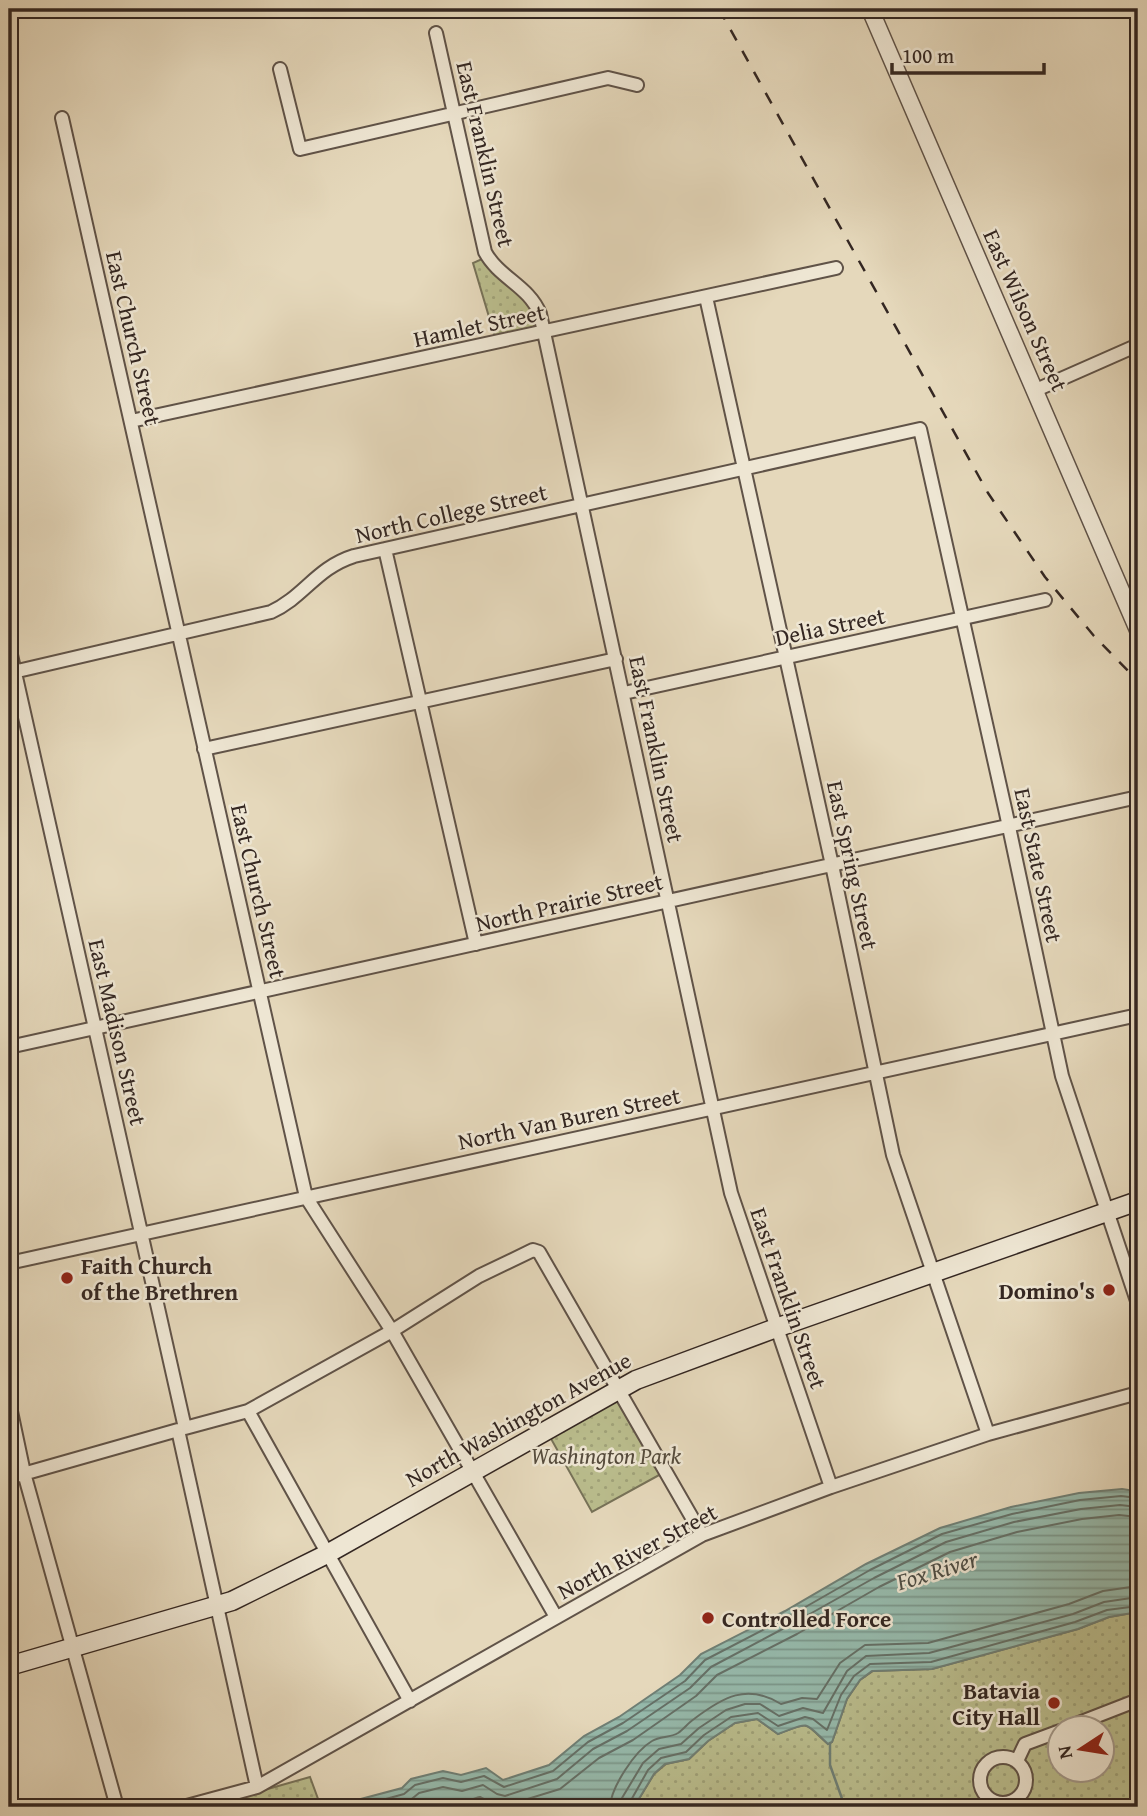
<svg xmlns="http://www.w3.org/2000/svg" width="1147" height="1816" font-family="'Gentium Book Plus',serif">
<style>
.park{fill:url(#park-dots);stroke:#777258;stroke-width:2;fill-rule:evenodd}
.water{fill:url(#water-rules);stroke:#6f7f75;stroke-width:2}
.lines{fill:none;stroke-linecap:round;stroke-linejoin:round}
.shore{stroke:#657067;stroke-width:2}
.stream{stroke:#6f7f75;stroke-width:2.5}
.minor-casing{stroke:#605348;stroke-width:16}
.tertiary-casing{stroke:#605348;stroke-width:19}
.secondary-casing{stroke:#342722;stroke-width:21}
.minor{stroke:#eee6d3;stroke-width:12}
.tertiary{stroke:#eee6d3;stroke-width:16}
.secondary{stroke:#eee6d3;stroke-width:18}
.rail{stroke:#342722;stroke-width:2.5;stroke-dasharray:12 12;stroke-linecap:butt}
.poi-dot{fill:#8f2418;stroke:#eee6d3;stroke-width:2.5}
.labels{text-anchor:middle;dominant-baseline:central;stroke-width:5;stroke-linejoin:round;paint-order:stroke}
.street-label{font-size:23px;fill:#342722;stroke:#eee6d3}
.poi-label{font-size:23px;font-weight:bold;fill:#342722;stroke:#eee6d3;text-anchor:start}
.park-label{font-size:23px;font-style:italic;fill:#564c3d;stroke:#eee6d3}
.water-label{font-size:24px;font-style:italic;fill:#4c4c44;stroke:#eee6d3}
</style>
<defs>
<pattern id="park-dots" width="8" height="8" patternUnits="userSpaceOnUse" patternTransform="scale(1.75)"><rect width="8" height="8" fill="#babd8d"/><path d="M2 2h.1M6 6h.1" fill="none" stroke="#a0a279" stroke-width="1.8" stroke-linecap="round"/></pattern>
<pattern id="water-rules" width="6" height="5" patternUnits="userSpaceOnUse" patternTransform="scale(1.75)"><rect width="6" height="5" fill="#96baac"/><path d="M0 2.5h6" fill="none" stroke="#7b978c"/></pattern>
</defs>
<rect width="100%" height="100%" fill="#e5d8bb"/>
<filter id="stains"><feTurbulence type="fractalNoise" baseFrequency=".00286" numOctaves="4"/><feColorMatrix values="0 0 0 0 .2 0 0 0 0 .09 0 0 0 0 .02 0 0 0 .5 -.17"/></filter>
<radialGradient id="worn" r=".72"><stop offset=".6" stop-color="#630" stop-opacity="0"/><stop offset="1" stop-color="#630" stop-opacity=".3"/></radialGradient>
<path class="park" d="M482 259C497 285 528 291 536 322L533 328 495 337 473 263Z
M619 1399 661 1474 592 1512 550 1437Z
M1138 1612V1807H634L654 1774 666 1764 689 1759 708 1741 735 1723 757 1719 778 1734C811 1721 803 1722 828 1744L832 1742 847 1699 860 1680 873 1671 932 1669 1078 1629 1109 1617ZM1060 1728H1102V1770H1060Z
M310 1777 321 1807H204Z"/>
<path class="water" d="M1122 1489 1135 1491 1138 1490V1612L1109 1617 1078 1629 932 1669 872 1671 860 1680 847 1699 832 1742 828 1744C802 1720 811 1722 778 1734L757 1719 735 1723 708 1741 689 1759 665 1764 654 1774 634 1807H342L357 1800 402 1788 411 1779 443 1771 461 1775 486 1768 503 1780 549 1765 584 1736 619 1717 680 1675 701 1654 785 1611 866 1564 940 1528 1011 1507 1079 1493Z"/>
<g class="lines">
<path class="shore" d="M357 1807 404 1794 415 1785 443 1778 461 1782 484 1776 504 1787 553 1771 588 1742 623 1723 685 1681 705 1660 788 1617 870 1570 942 1534 1012 1514 1080 1500 1121 1496 1138 1498
M389 1807 408 1802 419 1793 443 1787 462 1791 483 1785 497 1794 505 1796 557 1779 593 1749 627 1731 690 1688 711 1667 792 1624 874 1578 946 1542 1014 1522 1081 1509 1120 1505 1138 1507
M419 1807C434 1794 447 1802 463 1801 469 1801 475 1798 480 1797L493 1804 505 1806 560 1789 599 1758 633 1740 696 1696 717 1675 797 1634 879 1587 950 1552 1017 1532 1082 1519 1119 1515 1138 1517
M610 1807C611 1787 635 1751 652 1741 660 1736 670 1738 678 1733 684 1729 688 1723 694 1719 723 1697 747 1683 781 1704L802 1698 817 1699 840 1663 865 1645 928 1643 1069 1604 1103 1591 1138 1586
M620 1807 622 1798 643 1763 659 1749 681 1744 699 1728 726 1710 745 1704H760L779 1716 803 1708 823 1713 847 1671 866 1656 929 1653 1073 1614 1104 1602 1138 1597
M629 1807 630 1802 648 1770 661 1758 686 1752 704 1735 731 1717 758 1713 778 1726 805 1717 813 1719 827 1730 841 1695 854 1676 870 1664 931 1662 1075 1622 1107 1610 1138 1606"/>
<path class="stream" d="M830 1743V1765L845 1807"/>
<defs>
<path id="minor" d="M436 33 485 252C499 278 529 286 540 314L731 1193 831 1487
M280 69 300 149 608 78 637 85
M62 118 306 1197 392 1331 556 1617
M706 297 832 865 893 1155 988 1434
M1036 390 1138 345
M131 421 836 268
M385 549 476 944
M9 646 185 1428 248 1411 392 1331 479 1276 533 1250 539 1252 702 1535
M9 673 271 612C304 597 316 568 354 556L920 429 1006 813 1062 1076 1138 1304
M624 693 1045 600
M204 749 616 659
M9 1047 1138 797
M9 1263 1138 1015
M9 1402 24 1473 117 1807
M248 1411 410 1701
M9 1478 178 1430 257 1787
M1066 1728 1138 1700
M980 1780a23 23 0 1 1 46 0a23 23 0 1 1-46 0Z
M1017 1761 1025 1744 1060 1731
M183 1807 257 1787 702 1535 831 1487 988 1434 1138 1393"/>
<path id="tertiary" d="M870 9 1138 630"/>
<path id="secondary" d="M9 1666 232 1601 327 1554 636 1380 776 1328 1138 1201"/>
</defs>
<use href="#minor" class="minor-casing"/>
<use href="#tertiary" class="tertiary-casing"/>
<use href="#secondary" class="secondary-casing"/>
<use href="#minor" class="minor"/>
<use href="#tertiary" class="tertiary"/>
<use href="#secondary" class="secondary"/>
<path class="rail" d="M719 9 988 493 1045 577 1094 636 1138 681"/>
</g>
<g class="poi-dot">
<circle cx="67" cy="1278" r="7"/>
<circle cx="1109" cy="1290" r="7"/>
<circle cx="708" cy="1618" r="7"/>
<circle cx="1054" cy="1703" r="7"/>
</g>
<g class="labels">
<g class="street-label">
<text transform="translate(486 154) rotate(77)">East Franklin Street</text>
<text transform="translate(1026 310) rotate(66)">East Wilson Street</text>
<text transform="translate(479 325) rotate(-12)">Hamlet Street</text>
<text transform="translate(134 338) rotate(77)">East Church Street</text>
<text transform="translate(451 513) rotate(-13)">North College Street</text>
<text transform="translate(830 626) rotate(-12)">Delia Street</text>
<text transform="translate(657 749) rotate(78)">East Franklin Street</text>
<text transform="translate(853 865) rotate(78)">East Spring Street</text>
<text transform="translate(1039 865) rotate(78)">East State Street</text>
<text transform="translate(259 891) rotate(77)">East Church Street</text>
<text transform="translate(569 902) rotate(-13)">North Prairie Street</text>
<text transform="translate(118 1032) rotate(77)">East Madison Street</text>
<text transform="translate(569 1118) rotate(-12)">North Van Buren Street</text>
<text transform="translate(789 1298) rotate(71)">East Franklin Street</text>
<text transform="translate(518 1419) rotate(-29)">North Washington Avenue</text>
<text transform="translate(637 1551) rotate(-28)">North River Street</text>
</g>
<g class="poi-label">
<text x="81" y="1265">Faith Church<tspan x="81" dy="26">of the Brethren</tspan></text>
<text x="1095" y="1290" text-anchor="end">Domino's</text>
<text x="722" y="1618">Controlled Force</text>
<text x="1040" y="1690" text-anchor="end">Batavia<tspan x="1040" dy="26">City Hall</tspan></text>
</g>
<g class="park-label">
<text x="606" y="1455">Washington Park</text>
</g>
<g class="water-label">
<text transform="translate(937 1570) rotate(-17)">Fox River</text>
</g>
</g>
<rect width="1147" height="1816" fill="none" stroke="#e5d8bb" stroke-width="35"/>
<rect x="10" y="10" width="1126" height="1795" fill="none" stroke="#342722" stroke-width="3.5"/>
<rect x="18" y="18" width="1112" height="1781" fill="none" stroke="#342722" stroke-width="2"/>
<g transform="translate(1081 1749) rotate(258)"><circle r="33" fill="#eee6d3" stroke="#a49a8c" stroke-width="2"/>
<path d="M0-5L12 26L0 18L-12 26Z" fill="#8f2418"/>
<text y="-10" font-size="19" font-weight="bold" text-anchor="middle" fill="#342722">N</text>
</g>
<path d="M892 63v10h152v-10" fill="none" stroke="#342722" stroke-width="3.5"/>
<text x="902" y="63" font-size="21" fill="#342722" stroke="#eee6d3" stroke-width="5" paint-order="stroke">100 m</text>
<rect width="100%" height="100%" filter="url(#stains)"/>
<rect width="100%" height="100%" fill="url(#worn)"/>
</svg>
